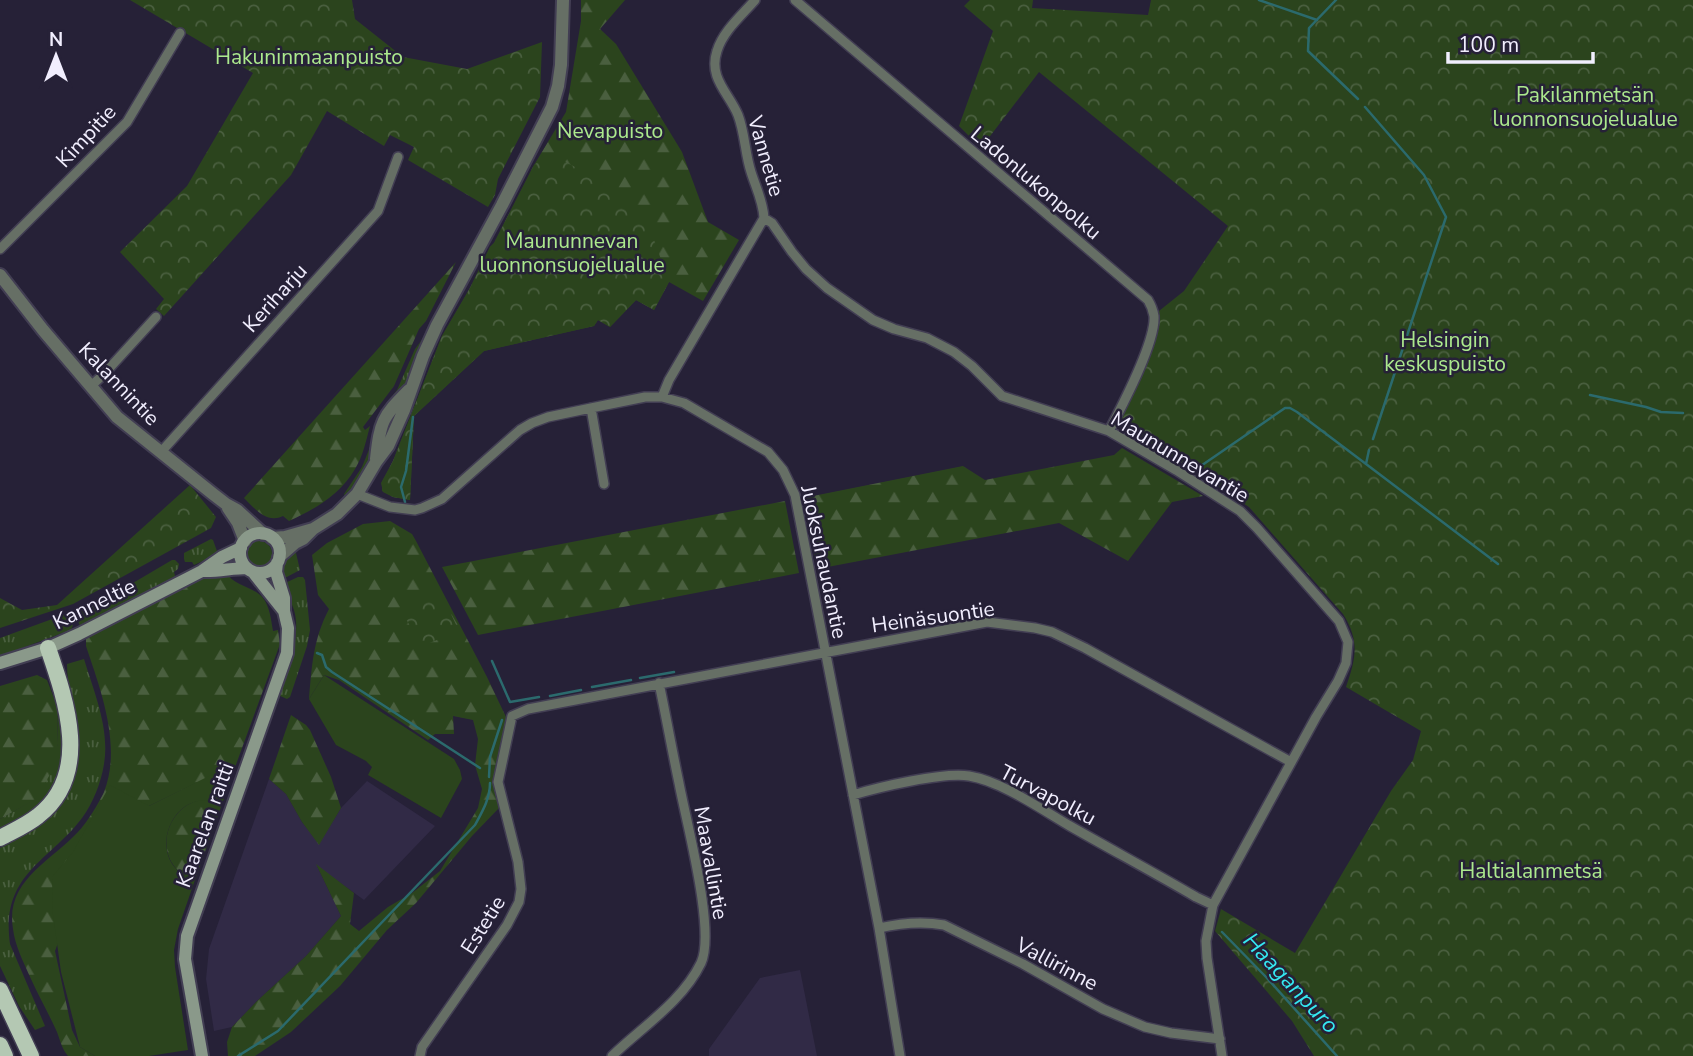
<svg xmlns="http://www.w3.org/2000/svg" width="1693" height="1056" font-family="'Nunito Sans',sans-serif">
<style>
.built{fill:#312a46}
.grass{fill:url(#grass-tufts)}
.forest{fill:url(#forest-firs)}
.park{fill:url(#park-crowns)}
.garden{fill:#2b441d}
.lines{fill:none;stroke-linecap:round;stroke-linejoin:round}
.stream{stroke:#2b6a6d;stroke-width:2.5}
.minor-casing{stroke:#423e53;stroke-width:12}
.tertiary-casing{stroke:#423e53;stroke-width:16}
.secondary-casing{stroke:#423e53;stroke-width:16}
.trunk-casing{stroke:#423e53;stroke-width:19}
.minor{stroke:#666f65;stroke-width:9}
.tertiary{stroke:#666f65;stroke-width:12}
.secondary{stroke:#8a998a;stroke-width:12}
.trunk{stroke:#b4c8b3;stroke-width:16}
.labels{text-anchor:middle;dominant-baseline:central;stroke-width:5;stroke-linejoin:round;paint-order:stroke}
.park-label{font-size:21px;fill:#ace98d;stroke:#262137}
.street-label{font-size:21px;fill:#f1eefe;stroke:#262137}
.water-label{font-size:23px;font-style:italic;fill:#35e8f1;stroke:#262137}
</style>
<defs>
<pattern id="grass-tufts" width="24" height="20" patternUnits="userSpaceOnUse" patternTransform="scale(1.75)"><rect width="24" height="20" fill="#2b441d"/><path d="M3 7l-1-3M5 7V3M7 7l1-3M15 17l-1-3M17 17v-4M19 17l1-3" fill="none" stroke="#4a5f3f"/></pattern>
<pattern id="forest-firs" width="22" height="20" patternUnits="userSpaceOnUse" patternTransform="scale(1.75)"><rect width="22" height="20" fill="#2b441d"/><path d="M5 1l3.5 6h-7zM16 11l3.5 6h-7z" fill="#4a5f3f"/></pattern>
<pattern id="park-crowns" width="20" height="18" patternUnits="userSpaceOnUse" patternTransform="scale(1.75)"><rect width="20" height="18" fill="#2b441d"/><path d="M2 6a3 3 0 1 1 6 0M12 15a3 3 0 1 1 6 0" fill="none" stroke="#4a5f3f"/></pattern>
</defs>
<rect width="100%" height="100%" fill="#262137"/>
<path class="built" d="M269 779 286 794 302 822 319 844 341 808 367 781 435 826 364 900 317 866 341 916 306 956 257 1001 232 1027 214 1031 206 979 209 949Z
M800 970 817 1056H709V1049L760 978Z"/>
<path class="grass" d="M427 333C412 367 398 401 382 435 371 457 363 479 345 496L344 494 362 467 370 447 375 422 379 414 397 390 415 349Z
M211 539 213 540 218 554 194 565 192 562H185L184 559V553Z
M246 554a13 13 0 1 1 26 0a13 13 0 1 1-26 0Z
M293 549 296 553 300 570 281 580C279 565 284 560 293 549Z
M172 560H175L179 564 178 569 174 572 175 576 138 597 80 626 75 614 76 610 133 583Z
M298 577H303L305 580 310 630 307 646 290 697 287 699 278 695C287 669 302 638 294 610 291 601 287 593 283 584Z
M66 614 72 618 73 625 71 630 0 656V638Z
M84 659C94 692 110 729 104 764 101 783 93 803 82 818 50 861 0 874 10 944L45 1026 35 1030 19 1006 0 966V848C15 839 32 831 46 820 73 797 82 761 77 727 74 706 67 686 67 664Z
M57 706C67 744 64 784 33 811 24 819 11 824 0 830V819L35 799 58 744Z"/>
<path class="forest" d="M581 0H625L600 29 616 44 682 152 708 222 739 240 703 301 669 282 654 310 636 300 610 327 598 320 594 326 484 351 414 416 410 500 393 497 383 492 381 483 393 461 442 336 470 288 490 247 494 243 534 165 566 112 581 21Z
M456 262 426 321 419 329 394 386 363 427 365 430 370 426C366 441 363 456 355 469 340 495 315 509 289 521L283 516C267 524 255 509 244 498Z
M1122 448 1203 496 1172 502 1128 561 1059 523 817 569 803 498 963 466 985 480 1114 455Z
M785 501 799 573 478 635 442 567Z
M390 521 412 534 416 541 487 677 506 717 505 726 494 775 499 808 472 836 416 903 387 930 340 986 291 1032 255 1056H228L227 1042 232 1027 257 1001 306 956 341 916 316 864 354 893 350 924 359 931 388 907 412 893 440 871 478 808 482 789 475 765 478 739 473 720 453 716 454 734H435L428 740 339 680 324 675 309 699C312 665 313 640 329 609L318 595 312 555 327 543 363 524Z
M226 572C233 586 253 586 263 598 270 607 271 620 273 631L278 630 280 644 226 792 198 782 149 806 63 929 55 951 72 1030 80 1047 95 1056H68C62 1049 60 1040 57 1032 49 1014 39 997 31 979 24 963 15 946 13 929 5 881 50 862 78 832 86 824 99 803 104 792 122 746 101 691 86 646V639L188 583Z
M37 675 47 680 57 706 58 744 53 769 36 799 0 819V686Z
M291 715 306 725 310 730 331 777 341 808 319 845 302 822 286 794 269 779Z
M199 800H213L222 804 195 880C153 867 160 811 199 800Z"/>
<path class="park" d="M130 0H352L355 19 403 57 467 69 542 42 540 97 498 179 495 195 488 207 408 160 414 147 390 135 384 146 327 111 291 175 164 316 156 309 164 299 120 252 187 186 253 73Z
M970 0H1033L1032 8 1148 15 1151 0H1693V1056H1314L1292 1021 1215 931 1221 909 1295 953 1391 791 1413 760 1421 731 1346 687C1356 658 1360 641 1343 614L1249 507 1115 420 1130 389 1154 315 1184 291 1228 226 1039 72 981 148 959 126 993 31 964 6Z
M552 155 604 182 619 198 646 217 669 282 654 310 636 300 610 327 598 320 594 326 484 351 414 416 410 500 393 497 382 491V482L393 461 442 336 470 288 490 247 494 243 534 165 546 156Z
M190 485 216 517 211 528 73 604 0 628V598L22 610 57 605Z
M436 594 442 595 459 631 427 644 416 637 405 617C415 602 417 596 436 594Z"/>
<path class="garden" d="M324 675 454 759 460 770 462 779 441 818 368 775 372 767 366 761 336 745 309 699Z
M223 769 233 773 222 804C171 782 141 864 195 880L178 929 174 950 175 967 188 1050 149 1056H95L80 1047 61 972 53 915 52 877 73 852 110 785 149 806Z"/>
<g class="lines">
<path class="stream" d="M1259 0 1317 20
M1336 0 1309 28 1308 51 1358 99
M1365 107 1424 175 1446 217 1373 439
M1590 395 1646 407 1661 412 1683 413
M1369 450 1366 464 1498 564
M1195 470 1285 408H1290L1297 412 1366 464
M405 502 401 487 406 471 413 417
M317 653 322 655 326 667 332 672 480 768
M492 661 510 702 539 697
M640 678 674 672
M592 687 631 680
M550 696 581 690
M489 777 490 757 502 720
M1222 932 1266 977 1337 1056
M238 1056 278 1031 475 825C482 812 490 799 490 783"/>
<defs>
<path id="minor" d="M795 0 1148 300C1151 305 1153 310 1154 316 1156 342 1122 406 1109 431
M764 218 772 223 792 252 806 269 827 288 873 320 894 329 927 338 954 352 972 366 1002 396 1109 431 1176 470 1240 511 1257 528 1339 621 1348 642 1346 663 1338 681 1316 717 1213 905 1206 941 1207 958 1222 1056
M0 249 127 122 180 33
M91 386 104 374 156 317
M662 397 669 380 764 218C763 201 756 188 751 172 745 154 745 133 738 115 729 93 708 78 717 51 723 31 742 15 755 0
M591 408 604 484
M161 452 378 211 398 157
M357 494 390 507 415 510 422 508 442 499 520 430 532 423 548 417 591 408 645 397H662L684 403 768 452 783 470 795 495 879 928 900 1056
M853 795C879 787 943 772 969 776 1001 781 1041 809 1070 826 1112 850 1155 873 1196 897L1213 905
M879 928C901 923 922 921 944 925L1023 964 1103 1009 1145 1027 1171 1033 1220 1039
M420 1056 422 1047 507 925 519 902 521 889 518 862 498 782 512 716 528 709 987 622 1035 628 1052 632 1085 648 1291 762
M612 1056C642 1027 682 1002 701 963 716 931 686 821 679 783 672 750 666 716 659 683"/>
<path id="tertiary" d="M0 275 43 330 117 417 213 494 226 504 237 510 263 534
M376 459C380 422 382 417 409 390
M228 508 238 523 245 541
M272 538 285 537 313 529
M279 557 295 543 303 539 313 529 337 514 357 494 376 462 388 446 404 410 423 356 437 325 502 205 552 107 558 86 561 65 563 0"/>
<path id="secondary" d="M240 553a20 20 0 1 1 40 0a20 20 0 1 1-40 0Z
M202 571C217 572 232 568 247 568
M253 572 284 611
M0 663 48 648 79 634 202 571 222 557 241 548
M202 1056 185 959 187 936 287 653 288 628 284 611V598L276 572 277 563"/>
<path id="trunk" d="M0 838C13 831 27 825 38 816 92 774 66 700 48 648
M0 990 31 1056
M0 1045 5 1056"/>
</defs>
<use href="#minor" class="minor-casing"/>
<use href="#tertiary" class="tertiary-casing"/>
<use href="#secondary" class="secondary-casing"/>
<use href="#trunk" class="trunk-casing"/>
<use href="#minor" class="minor"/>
<use href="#tertiary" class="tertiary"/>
<use href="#secondary" class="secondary"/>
<use href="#trunk" class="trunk"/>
</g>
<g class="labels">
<g class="park-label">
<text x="309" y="57">Hakuninmaanpuisto</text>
<text x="1585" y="95">Pakilanmetsän<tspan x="1585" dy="24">luonnonsuojelualue</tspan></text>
<text x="610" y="131">Nevapuisto</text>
<text x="572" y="241">Maununnevan<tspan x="572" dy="24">luonnonsuojelualue</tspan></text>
<text x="1445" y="340">Helsingin<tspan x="1445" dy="24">keskuspuisto</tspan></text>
<text x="1531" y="871">Haltialanmetsä</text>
</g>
<g class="street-label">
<text transform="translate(86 136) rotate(-47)">Kimpitie</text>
<text transform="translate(766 156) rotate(74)">Vannetie</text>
<text transform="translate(1036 183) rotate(40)">Ladonlukonpolku</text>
<text transform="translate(275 298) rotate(-48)">Keriharju</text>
<text transform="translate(119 384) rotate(46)">Kalannintie</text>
<text transform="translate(1180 457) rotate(31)">Maununnevantie</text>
<text transform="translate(824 562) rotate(78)">Juoksuhaudantie</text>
<text transform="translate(94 604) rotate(-26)">Kanneltie</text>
<text transform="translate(933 617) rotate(-8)">Heinäsuontie</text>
<text transform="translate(1048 795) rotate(28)">Turvapolku</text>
<text transform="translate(205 825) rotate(-70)">Kaarelan raitti</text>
<text transform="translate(711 863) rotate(80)">Maavallintie</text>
<text transform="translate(483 925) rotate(-58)">Estetie</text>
<text transform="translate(1057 964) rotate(28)">Vallirinne</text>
</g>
<g class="water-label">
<text transform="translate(1291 983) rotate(47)">Haaganpuro</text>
</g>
</g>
<g transform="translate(56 56)" stroke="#262137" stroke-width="5" paint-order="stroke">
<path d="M0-5L12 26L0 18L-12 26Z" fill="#f1eefe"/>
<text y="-10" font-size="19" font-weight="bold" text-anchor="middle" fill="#f1eefe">N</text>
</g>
<path d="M1448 52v10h145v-10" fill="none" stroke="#f1eefe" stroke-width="3.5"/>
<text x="1458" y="52" font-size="21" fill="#f1eefe" stroke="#262137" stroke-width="5" paint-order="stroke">100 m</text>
</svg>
